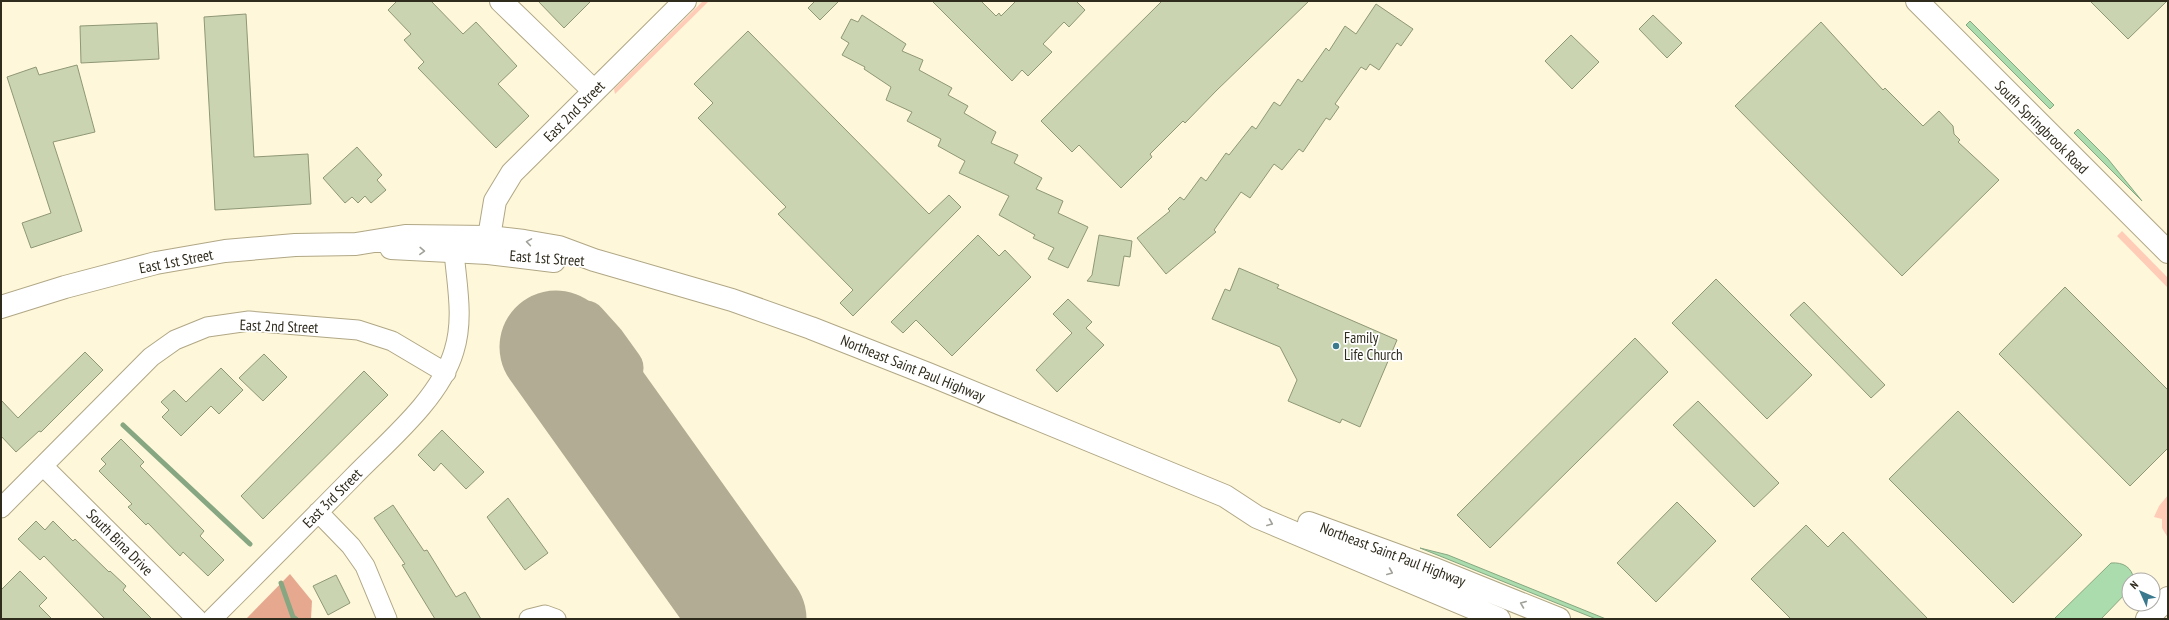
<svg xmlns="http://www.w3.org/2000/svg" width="2169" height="620" font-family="'PT Sans Narrow',sans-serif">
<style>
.green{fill:#ffccb8}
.forest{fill:#e6a990}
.water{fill:#abdcad;stroke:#86a782}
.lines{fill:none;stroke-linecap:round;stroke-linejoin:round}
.stream{stroke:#86a782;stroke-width:5}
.taxiway{stroke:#b2ac94;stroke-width:45}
.runway{stroke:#b2ac94;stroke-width:113}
.building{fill:#cad4b1;stroke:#8e9776}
.street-casing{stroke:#b0a785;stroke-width:21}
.secondary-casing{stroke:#b0a785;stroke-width:24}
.primary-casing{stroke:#b0a785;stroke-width:24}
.highway-casing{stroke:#b0a785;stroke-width:24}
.street{stroke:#fff;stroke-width:19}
.secondary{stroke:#fff;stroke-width:22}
.primary{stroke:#fff;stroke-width:22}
.highway{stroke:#fff;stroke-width:22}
.oneway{stroke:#a1a099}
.poi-dot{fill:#3b798e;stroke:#fff;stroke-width:1.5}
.labels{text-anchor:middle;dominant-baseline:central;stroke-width:3.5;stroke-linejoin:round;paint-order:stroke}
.street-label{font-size:15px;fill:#2f2b1d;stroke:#fff}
.poi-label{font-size:15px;fill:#2f2b1d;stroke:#fff;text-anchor:start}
</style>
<rect width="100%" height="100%" fill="#fff7da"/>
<path class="green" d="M703 1H709L615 94 614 89Z
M2122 231 2168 278V288L2117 236Z
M2168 495V538L2162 528V519L2154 517 2159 506Z"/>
<path class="forest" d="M290 574 312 601 311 619H246Z"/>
<path class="water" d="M1970 21 2054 105 2050 109 1966 25Z
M2078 129 2108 159 2142 201 2074 133Z
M1420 548 1448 555 1606 619H1596Z
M2111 563C2123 562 2132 567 2134 580H2129V590L2101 619H2054Z"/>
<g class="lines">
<path class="stream" d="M123 425 250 544
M281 583 293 617 296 619"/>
<path class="taxiway" d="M556 347 561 332 575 322 585 323 603 343 621 368 617 386 604 415"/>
<path class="runway" d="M556 347 750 619"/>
</g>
<path class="building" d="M397 1H431L463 34 476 22 517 66 498 84 529 116 496 148 418 68 424 62 404 40 411 34 388 10Z
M538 1H591L564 28Z
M815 1H839L820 20 808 8Z
M932 1H981L996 16 999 13 1001 16 1016 1H1076L1085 10 1069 27 1064 22 1043 44 1052 52 1028 76 1022 70 1012 81Z
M1162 1H1309L1216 91 1185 123 1183 121 1150 154 1152 157 1121 188 1079 145 1072 152 1041 121Z
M2090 1H2167L2128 39Z
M1376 4 1413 29 1401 46 1397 43 1379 70 1370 64 1366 70 1361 67 1335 104 1339 107 1330 120 1326 118 1303 152 1299 149 1282 170 1274 164 1250 198 1241 192 1214 230 1216 232 1166 274 1137 238 1170 211 1168 209 1180 197 1184 200 1201 177 1206 181 1226 153 1229 155 1252 126 1256 129 1274 102 1280 106 1298 79 1302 82 1326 48 1329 51 1345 26 1356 34Z
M246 14 254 157 308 154 311 204 215 210 204 17Z
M862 15 906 44 902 51 923 60 919 70 952 88 948 95 968 106 964 113 996 132 991 143 1018 155 1014 163 1042 178 1036 189 1063 201 1058 213 1088 227 1068 268 1048 259 1054 248 1033 238 1035 235 999 215 1009 196 959 173 965 161 938 146 941 139 907 121 912 112 886 100 891 87 864 69 865 67 842 55 849 43 841 38 851 19 858 22Z
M1653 15 1682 43 1667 58 1639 29Z
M1821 22 1883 90 1885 88 1923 126 1939 111 1953 126 1954 134 1960 140 1958 142 1999 180 1902 276 1735 106Z
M157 23 159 59 81 63 80 26Z
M748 31 929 214 949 195 961 207 853 316 840 303 853 290 778 214 786 207 698 118 713 103 694 84Z
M1571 35 1599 62 1572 89 1545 61Z
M77 65 95 132 53 142 82 231 31 248 22 223 51 213 7 77 36 67 39 75Z
M357 147 382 175 377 180 386 190 371 203 365 196 358 203 352 197 345 203 323 178Z
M978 235 999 256 1005 250 1031 277 952 356 916 320 903 333 891 322Z
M1099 235 1132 241 1130 257 1124 256 1119 286 1087 281 1092 275Z
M1239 268 1279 285 1277 288 1397 340 1360 427 1342 419 1340 423 1288 401 1297 380 1280 347 1212 319 1225 289 1230 291Z
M1716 279 1812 375 1767 419 1672 323Z
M2065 287 2168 390V448L2130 486 1999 354Z
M1068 299 1092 322 1086 328 1104 345 1057 392 1036 370 1072 333 1053 314Z
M1804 302 1885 385 1871 398 1790 315Z
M1635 338 1668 372 1490 548 1457 515Z
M85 352 103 370 41 432 39 431 16 452 1 436V400L18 418Z
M264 354 287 377 263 401 239 378Z
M221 368 243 390 219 414 211 406 181 436 162 417 169 410 161 402 174 390 186 402Z
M364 371 388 395 263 519 241 496Z
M1698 401 1779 483 1754 507 1673 425Z
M1958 411 2082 535 2013 603 1889 479Z
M442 430 484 472 466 489 441 463 434 471 418 455Z
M121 439 144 462 140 466 204 531 200 536 224 560 208 576 183 552 180 556 148 523 146 525 128 507 132 504 99 471 106 464 101 459Z
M508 498 548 553 525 570 487 517Z
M1677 502 1716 541 1656 602 1617 563Z
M393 505 424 551 427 550 456 597 465 592 481 619H435L402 565 405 564 374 518Z
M36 521 45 530 53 521 73 541 75 539 109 572 110 571 126 586 123 590 152 619H105L44 556 40 560 18 539Z
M1806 525 1828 547 1843 532 1928 619H1791L1751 579Z
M20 571 47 598 39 606 52 619H1V590Z
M336 575 350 603 328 615 313 586Z"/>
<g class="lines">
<defs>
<path id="street" d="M43 466 197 619
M1 508 151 357 175 340 207 327 249 321 358 330 392 341 446 373
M318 512 351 546 365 566 387 619
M212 619C259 572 306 525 353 477 387 442 440 399 454 351 464 319 457 286 454 252
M529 619 545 615 556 619"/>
<path id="secondary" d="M501 1 594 91
M489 237 495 201 512 173 685 1"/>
<path id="primary" d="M391 248 488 253 554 261
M1 307 65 287 156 263 225 251 295 245 356 244 405 236 489 237 524 241 559 247 594 260 732 300 811 328 928 374 1225 496 1257 517 1499 619
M1309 523 1432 568 1559 619"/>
<path id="highway" d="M1917 1 2168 252
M2147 619 2168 598"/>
</defs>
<use href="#street" class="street-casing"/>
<use href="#secondary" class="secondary-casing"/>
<use href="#primary" class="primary-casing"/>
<use href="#highway" class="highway-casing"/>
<use href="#street" class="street"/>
<use href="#secondary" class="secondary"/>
<use href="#primary" class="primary"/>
<use href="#highway" class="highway"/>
</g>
<defs><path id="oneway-chevron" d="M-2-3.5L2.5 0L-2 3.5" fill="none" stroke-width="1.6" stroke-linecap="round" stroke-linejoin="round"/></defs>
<g class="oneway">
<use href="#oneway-chevron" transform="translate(529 242) rotate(-171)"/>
<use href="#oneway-chevron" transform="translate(422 251) rotate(2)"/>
<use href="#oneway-chevron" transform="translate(1270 523) rotate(22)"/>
<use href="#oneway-chevron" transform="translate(1390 572) rotate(23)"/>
<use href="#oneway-chevron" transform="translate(1523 604) rotate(-158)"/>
</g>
<circle class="poi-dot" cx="1336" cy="346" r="4"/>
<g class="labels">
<g class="street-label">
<text transform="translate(574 111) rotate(-45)">East 2nd Street</text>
<text transform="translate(2042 127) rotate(45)">South Springbrook Road</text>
<text transform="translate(547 258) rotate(4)">East 1st Street</text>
<text transform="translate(176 261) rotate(-11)">East 1st Street</text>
<text transform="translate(279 326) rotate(2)">East 2nd Street</text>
<text transform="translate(913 368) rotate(22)">Northeast Saint Paul Highway</text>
<text transform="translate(332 498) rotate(-45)">East 3rd Street</text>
<text transform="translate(120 542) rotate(45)">South Bina Drive</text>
<text transform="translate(1393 554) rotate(21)">Northeast Saint Paul Highway</text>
</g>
<g class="poi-label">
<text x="1344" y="337">Family<tspan x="1344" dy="17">Life Church</tspan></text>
</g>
</g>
<rect width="2169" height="620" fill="none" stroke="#2f2b1d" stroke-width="4"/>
<g transform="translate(2141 592) rotate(315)"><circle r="19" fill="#ffffff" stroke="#acaaa5"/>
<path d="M0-3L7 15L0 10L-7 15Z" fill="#3b798e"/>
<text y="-6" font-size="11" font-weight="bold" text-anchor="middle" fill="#2f2b1d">N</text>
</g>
</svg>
